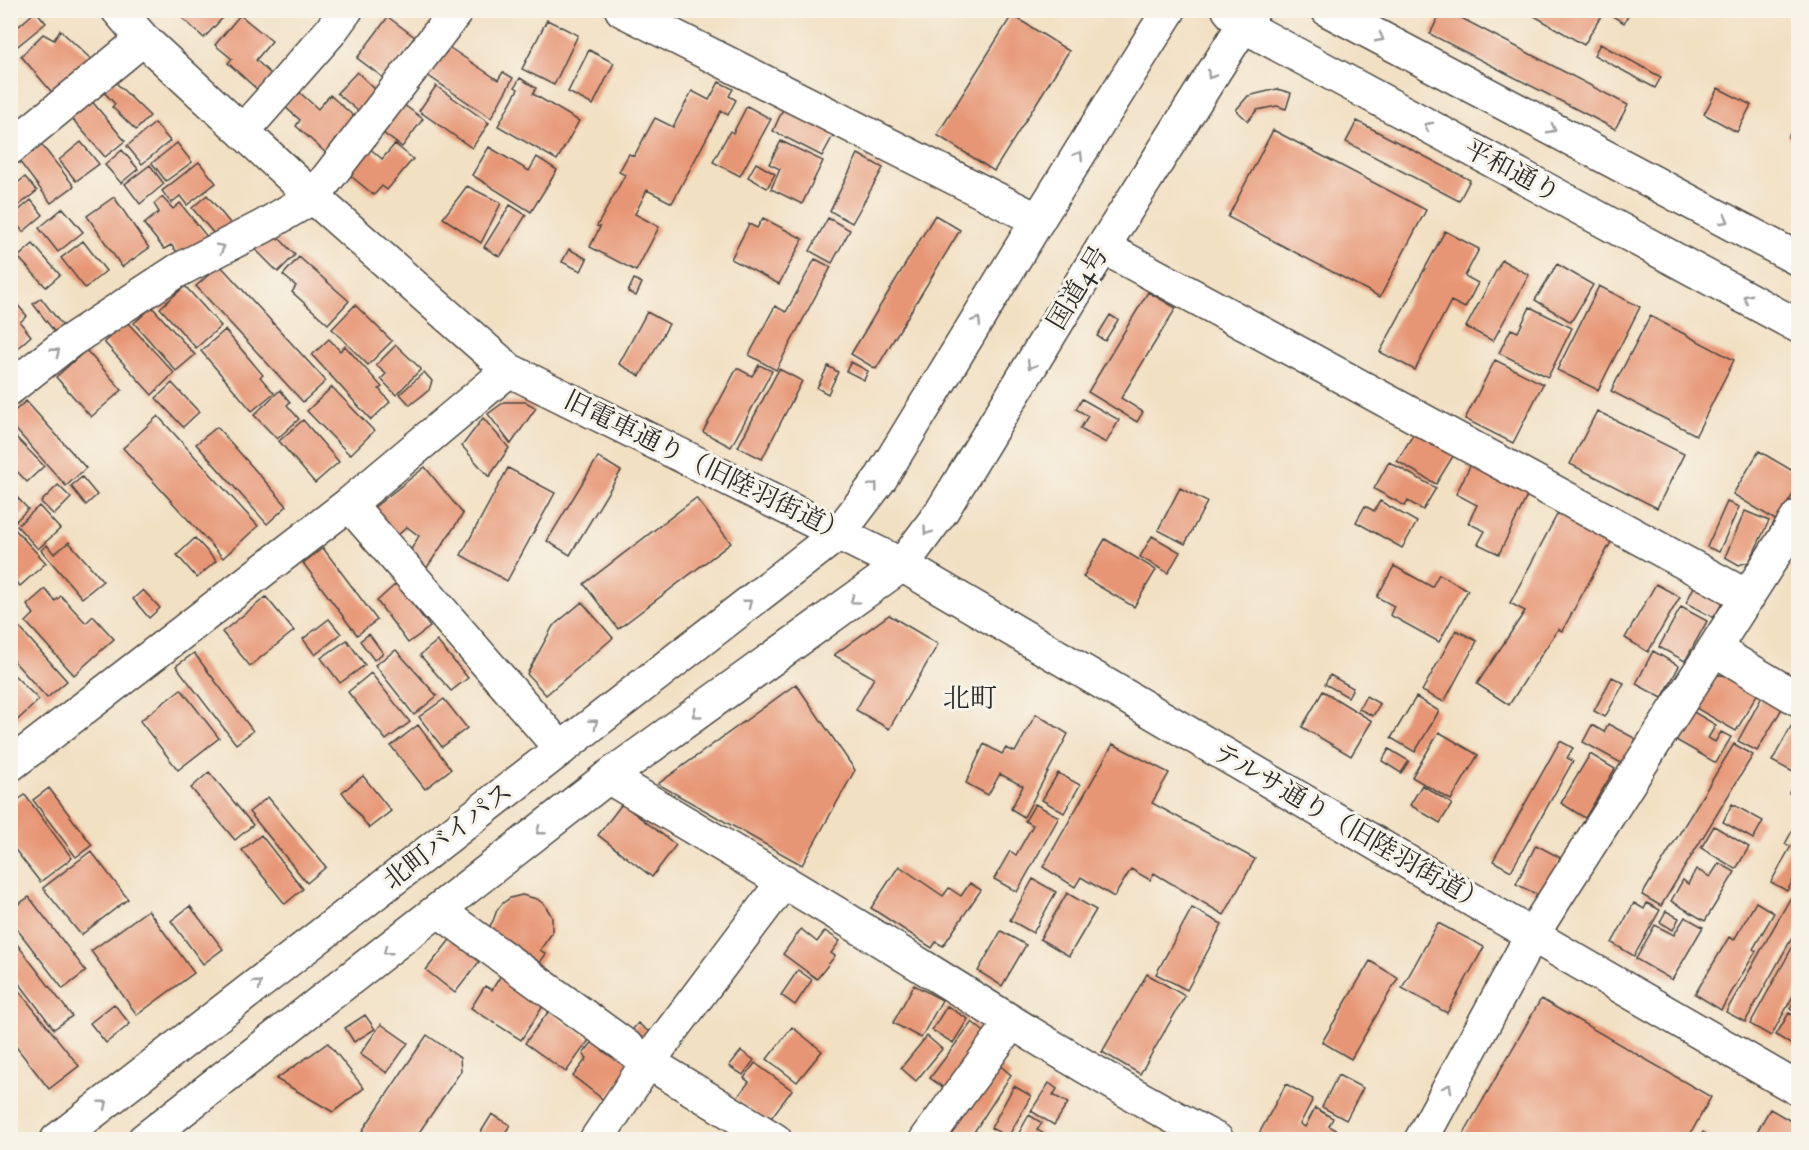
<svg xmlns="http://www.w3.org/2000/svg" width="1809" height="1150" font-family="'IM FELL Double Pica','Noto Serif JP',serif">
<style>
.building{fill:#e79675}
.lines{fill:none;stroke-linecap:round;stroke-linejoin:round}
.minor-casing{stroke:#494642;stroke-width:36}
.highway-casing{stroke:#494642;stroke-width:36}
.minor{stroke:#fff;stroke-width:33}
.highway{stroke:#fff;stroke-width:33}
.oneway{stroke:#a0a0a0}
.labels{text-anchor:middle;dominant-baseline:central;stroke-width:6;stroke-linejoin:round;paint-order:stroke}
.street-label{font-size:26px;fill:#2b2b2b;stroke:#f7f3e8}
.neighbourhood-label{font-size:27px;fill:#2b2b2b;stroke:#f7f3e8}
</style>
<rect width="100%" height="100%" fill="#f7f3e8"/>
<filter id="ink" filterUnits="userSpaceOnUse"><feTurbulence type="fractalNoise" baseFrequency=".0167" numOctaves="2"/><feDisplacementMap in="SourceGraphic" scale="12" xChannelSelector="R" yChannelSelector="G"/><feConvolveMatrix kernelMatrix="1 2 1 2 8 2 1 2 1" color-interpolation-filters="sRGB"/></filter>
<filter id="wash" filterUnits="userSpaceOnUse"><feTurbulence type="fractalNoise" baseFrequency=".008" numOctaves="4" result="noise"/><feDisplacementMap in="SourceGraphic" scale="24" xChannelSelector="R" yChannelSelector="G"/><feGaussianBlur stdDeviation="1.35" result="paint"/><feColorMatrix in="noise" values="0 0 0 0 0 0 0 0 0 0 0 0 0 0 0 0 0 1.4 0 .05"/><feComposite in="paint" operator="in"/></filter>
<g filter="url(#wash)">
<rect width="100%" height="100%" fill="#f2e0c3"/>
<g id="blocks">
<path class="building" d="M179 10H230L204 38 177 13Z
M1442 10H1446L1628 105 1615 129 1430 34Z
M1524 10H1631L1624 23 1604 11 1584 45Z
M36 11 46 23 14 49 10 45V16L19 26Z
M240 15 272 41 256 60 274 77 260 92 228 63 232 59 215 45Z
M1012 15 1069 51 994 171 937 135Z
M388 17 416 38 385 79 357 58Z
M547 20 578 35 554 85 522 69Z
M60 30 93 61 55 96 21 56 43 34 54 40Z
M444 44 498 80 503 72 513 78 491 118 424 73Z
M1600 44 1661 77 1655 88 1594 55Z
M589 50 614 63 593 105 568 92Z
M357 72 377 91 358 111 337 93Z
M520 78 536 88 533 94 579 121 557 160 498 126 518 89 515 87Z
M113 80 150 116 136 130 112 107 115 104 103 91Z
M719 82 733 89 729 96 736 100 728 115 721 111 672 203 647 190 635 214 659 227 636 271 590 247 600 227 597 226 625 175 619 172 629 154 634 156 655 118 673 127 692 91 709 100Z
M436 86 489 123 472 148 419 111Z
M1718 88 1751 105 1737 132 1704 114Z
M1277 89 1291 93 1286 109 1277 106 1257 110 1248 121 1236 110 1248 96Z
M298 91 318 109 330 95 358 120 327 154 296 126 300 120 284 106Z
M90 99 125 141 105 157 70 116Z
M400 102 423 119 402 147 379 130Z
M785 105 836 130 822 156 773 131Z
M747 106 771 119 740 176 713 162 730 131 733 133Z
M1798 119V143L1788 137Z
M1357 121 1470 180 1459 201 1346 142Z
M155 123 170 141 142 164 127 146Z
M1273 130 1426 210 1380 297 1228 217Z
M781 141 823 161 802 204 771 189 780 169 769 164Z
M81 142 99 164 76 181 59 160Z
M177 143 192 162 166 181 152 163Z
M41 144 74 186 51 203 19 161Z
M395 144 413 159 387 190 382 186 374 195 346 172 367 146 382 159Z
M489 147 529 171 537 157 557 170 531 212 472 175Z
M122 150 138 169 121 183 105 165Z
M858 154 883 168 852 223 830 211Z
M199 162 216 183 187 205 180 196 171 203 162 191Z
M756 163 775 174 767 188 748 177Z
M150 165 164 184 140 204 125 184Z
M25 177 37 191 18 206 10 197V189Z
M467 186 501 203 481 243 443 218Z
M207 195 230 223 215 235 192 208Z
M114 197 149 248 122 267 87 216Z
M162 197 173 209 180 203 208 238 179 254 171 245 164 249 144 224 159 212 154 204Z
M31 200 43 215 23 232 11 217Z
M510 205 526 215 500 257 484 247Z
M63 208 83 232 58 252 39 228Z
M935 215 960 230 876 369 851 354Z
M763 218 803 239 779 284 731 259 749 224 757 228Z
M828 218 850 230 832 263 810 251Z
M1445 231 1479 249 1465 276 1478 283 1465 308 1451 301 1415 370 1380 352Z
M10 232 18 241 10 248Z
M264 239H280L295 255 278 272 254 248Z
M83 241 106 271 85 288 61 258Z
M33 244 60 275 46 287 18 257Z
M569 249 587 259 581 271 562 262Z
M299 257 349 301 328 324 292 292 296 286 283 275Z
M815 259 831 267 776 370 749 355 775 306 786 312Z
M1502 260 1529 275 1493 341 1466 327Z
M1557 264 1593 285 1571 322 1535 300Z
M220 265 326 381 303 402 196 286Z
M634 279 642 283 636 296 628 292Z
M185 286 221 326 196 348 160 308Z
M1599 286 1640 307 1598 390 1557 370Z
M1148 292 1176 308 1121 398 1143 412 1137 422 1088 392Z
M10 296 27 316 20 322 31 336 13 352 10 349Z
M41 298 65 329 57 335 33 304Z
M355 305 392 341 368 365 332 329Z
M152 307 195 355 176 371 134 323Z
M1530 307 1572 328 1548 377 1499 353 1511 329 1518 332Z
M647 312 669 324 640 376 619 364Z
M1110 315 1118 320 1105 341 1097 336Z
M1650 316 1734 360 1696 435 1611 391Z
M127 322 174 373 152 395 104 342Z
M225 330 263 375 260 377 274 393 252 411 201 351Z
M329 339 340 351 345 346 382 387 379 389 390 402 371 420 312 355Z
M396 345 421 369 396 395 381 379 386 374 376 365Z
M86 350 122 390 91 417 56 377Z
M1495 360 1543 384 1513 443 1465 419Z
M851 362 868 371 864 380 846 371Z
M759 365 772 371 731 447 703 432 737 368 752 376Z
M828 366 838 372 828 394 817 388Z
M779 369 802 381 762 459 738 447Z
M424 372 432 381 429 390 410 405 400 394Z
M172 383 199 412 183 427 156 398Z
M332 387 374 431 350 455 307 411Z
M280 390 290 402 287 405 299 419 277 439 254 415Z
M1082 399 1119 420 1106 443 1080 429 1088 416 1076 409Z
M26 401 86 468 66 486 10 423V415Z
M504 402H526L536 408 511 444 488 414Z
M1597 411 1684 454 1657 508 1570 464Z
M158 416 258 526 223 558 123 448Z
M483 418 509 448 489 477 462 446Z
M303 420 339 462 315 483 279 441Z
M217 427 287 506 267 524 196 444Z
M1416 430 1455 453 1436 484 1397 461Z
M10 431 44 466 27 482 10 464Z
M1759 451 1798 474V486L1777 521 1733 494Z
M598 457 621 471 570 555 547 541Z
M1389 462 1436 488 1423 510 1408 501 1405 506 1374 489Z
M1472 462 1530 490 1499 554 1478 544 1485 531 1468 523 1477 505 1456 494Z
M425 467 463 514 424 572 409 553 419 536 407 527 396 537 372 509Z
M508 468 555 493 507 581 461 555Z
M82 477 97 495 86 505 71 486Z
M58 485 71 498 54 515 41 502Z
M1180 488 1207 502 1185 544 1158 530Z
M13 493 28 509 16 521 10 514V496Z
M696 498 731 543 618 629 584 584Z
M1380 501 1417 522 1402 548 1356 522 1365 506 1374 511Z
M1727 502 1739 507 1719 552 1707 547Z
M39 506 60 529 38 549 17 526Z
M1745 511 1769 521 1749 562 1739 565 1725 557Z
M1558 513 1611 542 1562 631 1558 629 1509 705 1477 684 1525 611 1510 603Z
M10 524 46 563 20 586 10 576Z
M1152 536 1180 552 1168 573 1140 557Z
M195 538 216 561 197 578 177 555Z
M1105 539 1156 570 1134 607 1083 577Z
M69 542 103 581 82 598 41 550 47 545 54 554Z
M323 548 377 620 357 635 303 563Z
M1394 566 1432 587 1439 574 1468 590 1439 642 1390 615 1394 606 1377 597Z
M1697 581 1726 596 1714 618 1686 603Z
M397 583 430 627 408 643 377 601Z
M1656 584 1680 597 1648 652 1625 638Z
M45 589 55 601 61 596 86 623 93 616 114 639 74 675 26 622 34 614 27 605Z
M143 590 160 608 149 618 133 599Z
M266 597 294 631 250 666 222 632Z
M582 602 613 638 546 695 527 674 553 626Z
M1681 607 1707 621 1685 661 1659 647Z
M889 615 938 644 889 729 856 710 874 678 834 655Z
M10 617 67 681 47 698 10 657Z
M329 619 341 634 315 655 303 639Z
M1456 630 1477 641 1444 702 1422 691Z
M369 634 383 653 374 660 360 641Z
M347 640 365 665 340 683 321 658Z
M437 641 468 678 451 691 420 655Z
M396 650 437 696 414 715 375 665Z
M1653 651 1679 666 1662 698 1636 684Z
M194 653 253 731 236 744 176 666Z
M10 671 39 700 10 727Z
M371 673 410 722 386 740 348 692Z
M1330 675 1353 688 1348 697 1325 684Z
M1717 675 1732 676 1759 691 1736 731 1696 708Z
M1612 677 1624 683 1605 717 1594 711Z
M796 684 855 770 802 865 658 784Z
M181 689 219 738 178 770 140 721Z
M1323 691 1372 721 1351 756 1302 727Z
M1763 695 1783 707 1757 751 1738 741Z
M1366 696 1380 704 1373 716 1359 709Z
M1416 697 1439 711 1415 752 1391 738Z
M444 699 467 728 442 747 419 717Z
M1692 711 1716 725 1708 738 1715 742 1721 732 1731 737 1716 763 1676 740Z
M1036 714 1068 734 1024 817 1011 809 1023 786 1000 774 988 795 966 783 984 744 1002 754 1006 748 1015 752Z
M1798 714V762L1793 772 1772 761Z
M1608 724 1636 739 1623 764 1583 742 1592 725 1604 732Z
M418 725 451 769 425 789 391 746Z
M1439 732 1478 755 1451 800 1412 777Z
M1560 741 1573 748 1567 758 1573 761 1511 871 1493 861Z
M1113 744 1169 773 1152 803 1255 859 1224 915 1154 873 1150 880 1131 869 1114 897 1081 877 1075 887 1043 867Z
M1734 744 1753 755 1661 906 1642 895Z
M1389 749 1409 761 1401 773 1382 761Z
M1590 754 1615 769 1585 818 1561 803Z
M209 772 253 825 235 840 191 788Z
M1058 773 1080 785 1064 813 1042 800Z
M1798 775V798L1789 793Z
M363 776 391 811 369 828 342 792Z
M1422 785 1452 804 1440 823 1410 805Z
M49 788 92 845 76 857 33 800Z
M25 795 72 858 40 882 10 843V806Z
M268 797 326 867 307 883 249 812Z
M622 804 676 845 652 877 598 835Z
M1035 804 1059 817 1017 892 994 879 1010 851 1016 855 1033 825 1025 821Z
M1732 804 1763 821 1753 839 1723 822Z
M1798 820V871L1787 891 1771 882 1791 846 1785 844Z
M1714 826 1749 847 1736 869 1701 848Z
M261 835 303 889 285 904 242 850Z
M1536 845 1561 858 1542 897 1516 884Z
M91 851 128 899 81 935 43 888Z
M1719 863 1735 872 1705 921 1671 901 1683 880 1688 884 1696 869 1710 877Z
M899 866 943 896 949 888 961 896 970 883 981 890 943 946 936 942 932 948 871 908Z
M1033 879 1056 892 1033 933 1010 920Z
M1795 890 1798 892V927L1745 1022 1726 1012Z
M1067 893 1096 910 1069 956 1040 939Z
M522 895 537 899 545 905 552 917V933L540 950 546 954 536 968 486 932 493 921 497 910 503 903 510 898Z
M29 897 86 971 63 989 10 920V910Z
M1756 902 1774 913 1753 949 1756 951 1721 1010 1695 994 1729 937 1734 940Z
M1634 903 1644 909 1647 903 1660 910 1634 956 1612 943Z
M190 906 223 949 203 964 171 921Z
M1192 908 1222 924 1187 990 1156 974Z
M148 910 194 973 137 1015 91 951Z
M1666 911 1679 918 1673 930 1660 922Z
M1685 917 1703 927 1672 980 1636 959 1655 925 1674 935Z
M1438 923 1484 947 1447 1013 1402 988Z
M801 929 817 942 825 931 840 941 831 953 835 956 817 979 783 954Z
M1001 931 1026 945 1002 986 978 971Z
M10 935 72 1016 54 1029 10 971Z
M453 936 482 958 455 993 426 970Z
M1798 937V987L1771 1036 1750 1024Z
M1370 961 1398 978 1351 1059 1322 1042Z
M798 970 812 980 795 1005 781 995Z
M1147 974 1185 996 1140 1074 1102 1052Z
M501 975 545 1003 521 1040 471 1008 485 986 492 990Z
M914 985 942 1000 921 1038 893 1023Z
M19 991 79 1066 49 1089 10 1039V994L12 996Z
M1798 993V1014L1790 1009Z
M1541 999 1711 1097 1687 1140H1460Z
M114 1004 130 1024 106 1043 90 1023Z
M947 1006 968 1019 953 1043 932 1030Z
M549 1011 589 1040 566 1072 525 1043Z
M1789 1013 1798 1018V1041L1795 1047 1776 1035Z
M365 1015 375 1029 354 1042 345 1028Z
M972 1022 989 1036 948 1091 930 1078Z
M638 1023 655 1037 647 1048 629 1034Z
M381 1024 408 1043 387 1073 360 1054Z
M792 1027 822 1051 797 1082 767 1059Z
M427 1035 460 1058 461 1071 414 1140H374L362 1131Z
M597 1036 633 1064 605 1101 573 1076 587 1058 583 1054Z
M927 1036 942 1049 916 1081 901 1068Z
M328 1043 364 1088 333 1112 276 1079Z
M741 1051 754 1060 743 1075 729 1066Z
M996 1062 1011 1075 974 1132 985 1140H935Z
M755 1063 792 1090 768 1122 736 1099 749 1082 744 1078Z
M1338 1075 1363 1088 1346 1120 1322 1107Z
M1049 1083 1057 1089 1053 1095 1068 1103 1054 1125 1031 1111Z
M1286 1084 1313 1099 1300 1124 1305 1127 1315 1108 1333 1118 1329 1126 1340 1132 1336 1140 1256 1139Z
M1014 1086 1031 1096 1008 1137 991 1128Z
M1770 1109 1798 1125V1140H1752Z
M492 1114 510 1125 501 1140H476Z
M1029 1115 1042 1123 1037 1130 1051 1138 1050 1140H1015Z
M1703 1132 1715 1140H1698Z"/>
</g>
</g>
<g filter="url(#ink)">
<use href="#blocks" fill-opacity="0" stroke="#494642" stroke-width="1.5"/>
<g class="lines">
<defs>
<path id="minor" d="M118 10 143 39 313 197 509 370 902 565 1532 935 1798 1089
M622 10 1038 220
M243 131 330 32 346 10
M10 148 143 39
M1103 247 1748 597
M10 388 70 341 177 271 264 226 313 197 457 10
M349 504 561 749
M1714 649 1798 699
M10 765 349 504 509 370
M608 777C701 832 794 887 885 943 994 1011 1103 1081 1217 1140
M439 911 648 1062 775 1140
M596 1140 648 1062 784 881
M926 1140 1012 1022
M1421 1140 1532 935 1798 517"/>
<path id="highway" d="M1229 10 1242 25 1798 326
M1328 10 1798 259
M57 1140 839 533 881 478 1038 220 1169 10
M144 1140 608 777 902 565 942 511 1103 247 1253 10"/>
</defs>
<use href="#minor" class="minor-casing"/>
<use href="#highway" class="highway-casing"/>
<use href="#minor" class="minor"/>
<use href="#highway" class="highway"/>
</g>
<defs><path id="oneway-chevron" d="M-2-3.5L2.5 0L-2 3.5" fill="none" stroke-width="1.6" stroke-linecap="round" stroke-linejoin="round" transform="scale(1.5)"/></defs>
<g class="oneway">
<use href="#oneway-chevron" transform="translate(1380 38) rotate(28)"/>
<use href="#oneway-chevron" transform="translate(1211 75) rotate(122)"/>
<use href="#oneway-chevron" transform="translate(1428 126) rotate(-152)"/>
<use href="#oneway-chevron" transform="translate(1552 129) rotate(28)"/>
<use href="#oneway-chevron" transform="translate(1079 155) rotate(-58)"/>
<use href="#oneway-chevron" transform="translate(1725 220) rotate(28)"/>
<use href="#oneway-chevron" transform="translate(221 248) rotate(-27)"/>
<use href="#oneway-chevron" transform="translate(1747 298) rotate(-152)"/>
<use href="#oneway-chevron" transform="translate(977 321) rotate(-59)"/>
<use href="#oneway-chevron" transform="translate(56 352) rotate(-38)"/>
<use href="#oneway-chevron" transform="translate(1031 365) rotate(121)"/>
<use href="#oneway-chevron" transform="translate(874 486) rotate(-52)"/>
<use href="#oneway-chevron" transform="translate(927 531) rotate(126)"/>
<use href="#oneway-chevron" transform="translate(854 600) rotate(144)"/>
<use href="#oneway-chevron" transform="translate(748 603) rotate(-38)"/>
<use href="#oneway-chevron" transform="translate(696 714) rotate(144)"/>
<use href="#oneway-chevron" transform="translate(594 723) rotate(-38)"/>
<use href="#oneway-chevron" transform="translate(540 831) rotate(142)"/>
<use href="#oneway-chevron" transform="translate(387 951) rotate(142)"/>
<use href="#oneway-chevron" transform="translate(258 984) rotate(-38)"/>
<use href="#oneway-chevron" transform="translate(1448 1088) rotate(-61)"/>
<use href="#oneway-chevron" transform="translate(104 1104) rotate(-38)"/>
</g>
</g>
<g class="labels">
<g class="street-label">
<text transform="translate(1512 171) rotate(28)">平和通り</text>
<text transform="translate(1078 288) rotate(-59)">国道4号</text>
<text transform="translate(706 467) rotate(26)">旧電車通り（旧陸羽街道）</text>
<text transform="translate(1350 828) rotate(30)">テルサ通り（旧陸羽街道）</text>
<text transform="translate(448 836) rotate(-38)">北町バイパス</text>
</g>
<g class="neighbourhood-label">
<text x="970" y="698">北町</text>
</g>
</g>
<rect width="1809" height="1150" fill="none" stroke="#f7f3e8" stroke-width="36"/>
</svg>
